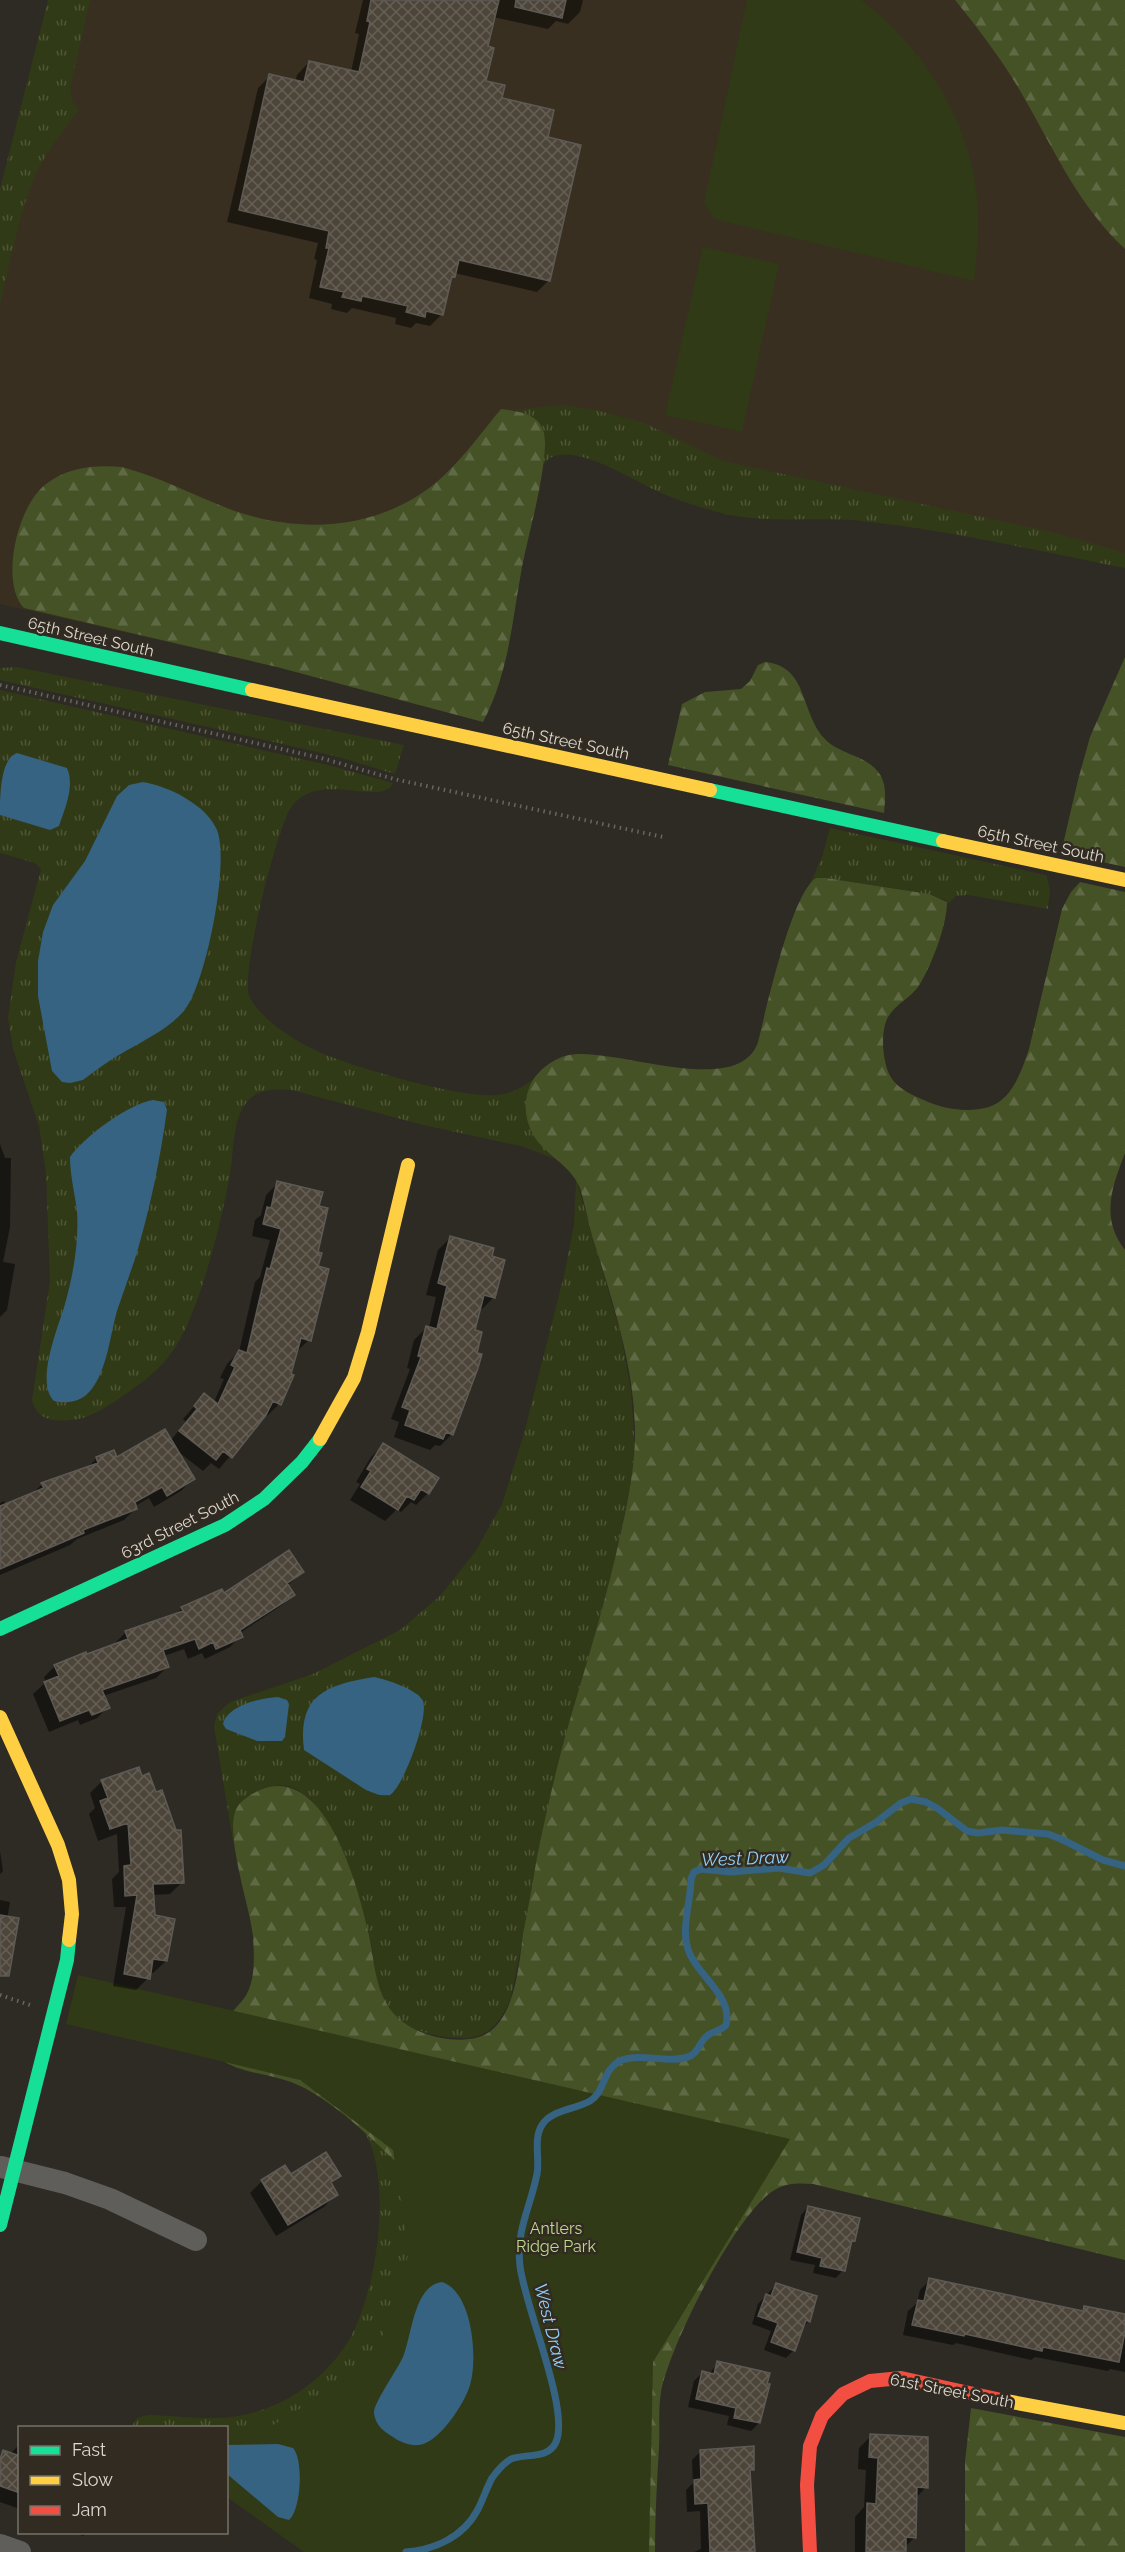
<svg xmlns="http://www.w3.org/2000/svg" width="1125" height="2552" font-family="Raleway,sans-serif">
<style>
.built{fill:#382f21}
.grass{fill:url(#grass-tufts)}
.forest{fill:url(#forest-firs)}
.park{fill:#313a16}
.water{fill:#356381}
.shadow{fill:#0007}
.lines{fill:none;stroke-linecap:round;stroke-linejoin:round}
.stream{stroke:#356381;stroke-width:7}
.building{fill:url(#building-cross-hatch);stroke:#5d5a55;stroke-width:1.5}
.path{stroke:#676663;stroke-width:4;stroke-dasharray:1.5 4.5;stroke-linecap:butt}
.street{stroke:#5f5e5b;stroke-width:22}
.fast{stroke:#16e098;stroke-width:14}
.slow{stroke:#ffcf43;stroke-width:14}
.jam{stroke:#f24e42;stroke-width:14}
.labels{text-anchor:middle;dominant-baseline:central;stroke-width:5;stroke-linejoin:round;paint-order:stroke}
.street-label{font-size:16px;fill:#ddd9d2;stroke:#312b21}
.park-label{font-size:16px;fill:#c0da8b;stroke:#312b21}
.water-label{font-size:18px;font-style:italic;fill:#92cef8;stroke:#312b21}
</style>
<defs>
<pattern id="grass-tufts" width="24" height="20" patternUnits="userSpaceOnUse" patternTransform="scale(1.5)"><rect width="24" height="20" fill="#313a16"/><path d="M3 7l-1-3M5 7V3M7 7l1-3M15 17l-1-3M17 17v-4M19 17l1-3" fill="none" stroke="#4e5637"/></pattern>
<pattern id="forest-firs" width="22" height="20" patternUnits="userSpaceOnUse" patternTransform="scale(1.5)"><rect width="22" height="20" fill="#455226"/><path d="M5 1l3.5 6h-7zM16 11l3.5 6h-7z" fill="#5f6a45"/></pattern>
<pattern id="building-cross-hatch" width="8" height="8" patternUnits="userSpaceOnUse" patternTransform="scale(1.5)"><rect width="8" height="8" fill="#4d4539"/><path d="M0 0l8 8M0 8l8-8" fill="none" stroke="#665f55"/></pattern>
</defs>
<rect width="100%" height="100%" fill="#2e2a24"/>
<path class="built" d="M67 0H1125V564L537 429 421 706 277 667 0 604V283Z"/>
<path class="grass" d="M48 0H90L70 88 72 101 79 110C62 132 44 154 33 180 18 219 10 263 0 304V189Z
M562 405 596 410 644 423 723 461 1056 533 1125 553V568C1038 551 949 530 861 521 813 516 765 525 717 512 697 506 676 500 657 491 633 481 561 432 542 467L545 439 535 418 514 410Z
M17 667 404 745 395 774 335 756 0 680V668Z
M0 690 332 766 393 783 389 789 379 792C356 793 325 783 303 796 298 799 293 804 290 809 276 833 239 976 250 998 262 1020 291 1038 313 1049 347 1066 462 1099 498 1095 512 1093 524 1087 535 1078 515 1107 531 1139 555 1159L521 1146 423 1125 292 1090C275 1089 257 1088 246 1103 232 1121 234 1153 230 1174 222 1220 198 1321 169 1356 155 1374 136 1387 117 1400 103 1409 88 1419 71 1420 53 1422 37 1420 32 1400L50 1281 46 1173 39 1126 13 1049 8 1018 16 962 41 869 35 863 0 853Z
M830 828 1046 875 1050 890 1048 909 969 895 956 896 948 904 946 900 918 892 826 878H816L810 884 822 857Z
M576 1179 621 1335 631 1391 635 1448 630 1487 614 1566 554 1782 511 1997C501 2022 488 2040 459 2038 435 2037 404 2030 389 2009 374 1986 375 1956 368 1930 358 1894 325 1769 270 1787 258 1791 245 1807 234 1815L233 1836 235 1853 214 1727 217 1714 230 1702 313 1674 400 1630 441 1595 475 1552 502 1504 523 1437 565 1271 574 1224Z
M365 2133 403 2169 432 2204 309 2552H304L227 2497 226 2428H134L133 2424 137 2418 147 2415C198 2416 226 2426 277 2404 303 2393 330 2369 346 2345 376 2298 394 2183 365 2133Z"/>
<path class="forest" d="M955 0H1125V249C1080 207 1056 154 1026 101 1006 65 981 32 955 0Z
M501 409C525 412 546 415 545 445 543 486 530 527 522 567 512 621 509 673 483 722L277 667 24 608C0 584 16 507 46 484 69 467 94 465 122 467 160 477 195 496 232 510 301 535 380 530 438 481 462 460 481 433 501 409Z
M1125 657V867L1061 853 1078 780 1090 737Z
M765 662C808 666 800 711 824 738 840 756 868 754 881 776 887 788 885 801 884 813L668 765 682 704 705 692 741 689 750 681 758 665Z
M816 878H826L929 894 947 902C947 925 932 964 920 984 912 998 896 1003 888 1017 880 1031 882 1065 892 1079 898 1087 908 1093 917 1097 939 1108 965 1114 989 1107 1012 1100 1022 1070 1029 1049L1062 909 1071 892 1080 882 1125 892V1153C1112 1187 1100 1218 1125 1250V2260L813 2184C798 2183 785 2183 773 2191 735 2215 669 2347 661 2392 658 2410 660 2429 659 2447 657 2482 655 2517 655 2552H309L430 2492 403 2169C372 2139 332 2098 291 2082 270 2074 243 2073 225 2062 226 2048 224 2027 230 2015 234 2009 241 2003 245 1997 256 1980 254 1955 253 1936 250 1906 222 1828 238 1806 242 1800 250 1795 256 1792 324 1757 358 1887 368 1931 374 1955 374 1984 388 2006 403 2032 450 2046 479 2037 515 2026 519 1964 523 1934 528 1908 533 1883 537 1857 547 1809 558 1760 572 1713 590 1652 608 1593 621 1532 628 1501 634 1470 635 1439 636 1374 615 1309 596 1248 589 1228 586 1208 580 1188 569 1161 538 1154 529 1125 523 1110 525 1091 535 1077 544 1066 555 1058 569 1055 613 1046 739 1100 758 1042 766 1011 791 894 816 878Z
M971 2408 1125 2437V2552H965V2462Z"/>
<path class="park" d="M747 0H861C922 45 971 122 977 198 980 226 977 253 974 281L714 219 704 203Z
M703 247 779 264 742 432 665 415Z
M78 1975 790 2139 653 2362 649 2552H306L227 2493V2433L262 2432 374 2363 409 2253 393 2150 300 2080 66 2024Z"/>
<path class="water" d="M17 753 67 768C75 786 65 808 59 826L50 830 0 815C0 796 0 759 17 753Z
M143 782C168 786 207 805 217 830 230 862 206 985 184 1011 168 1029 145 1040 124 1052 110 1060 96 1070 83 1080L70 1083 62 1082 52 1071 38 996V961L43 932 53 905 85 861 117 796 129 785Z
M153 1100 164 1102 167 1110C160 1160 150 1210 135 1259 129 1276 123 1294 117 1311 110 1336 107 1370 91 1390 81 1402 68 1404 54 1401 35 1382 58 1328 65 1304 73 1275 79 1243 77 1212 75 1194 70 1176 70 1157 84 1137 128 1104 153 1100Z
M374 1677C385 1679 419 1690 423 1701 429 1717 404 1786 390 1795H379L366 1790 304 1750C297 1694 327 1685 374 1677Z
M278 1697 287 1700 289 1704 285 1737 282 1741H257L226 1729 223 1724C228 1705 261 1698 278 1697Z
M442 2282C473 2292 478 2359 470 2385 465 2403 439 2443 419 2445 410 2446 400 2442 393 2437 384 2432 375 2425 374 2413 373 2404 397 2370 403 2357 412 2335 414 2285 442 2282Z
M278 2444 293 2448C304 2460 301 2510 289 2520L278 2517 227 2474V2445Z"/>
<path class="shadow" d="M363 0H583L580 12 568 24 556 21 548 29 493 17 486 48 485 82 500 100 546 138 549 280 537 292 454 273 450 280 442 314 430 326 416 323 411 328 395 324 396 318 352 308 347 313 331 309 332 304 309 298 317 260 314 259 318 243 227 222 258 88 270 76 295 82 297 75 309 62 351 72 359 34 355 33Z
M0 1144 5 1158H11L10 1227 3 1262 15 1264 7 1310 0 1317Z
M278 1183 317 1207 316 1267 309 1340 296 1352 279 1404 267 1416 265 1415 219 1469 211 1463 203 1471 176 1450 193 1479 181 1491 154 1507 149 1498 135 1506 136 1508 124 1520 77 1539 70 1545 0 1575V1503L4 1501 6 1505 32 1494 42 1484 86 1469 97 1458 116 1459 170 1441 186 1422 183 1419 204 1395 214 1402 224 1379 220 1378 227 1364 239 1352 255 1282 260 1277 270 1240 252 1236 255 1220 261 1215 266 1195Z
M450 1238 490 1257 494 1297 482 1309 479 1308 452 1434 440 1446 435 1445 430 1450 394 1437 399 1422 391 1419 410 1369 407 1368 414 1340 426 1328H429L436 1297 426 1295 438 1250Z
M383 1445 428 1493 416 1505 411 1502 401 1512 397 1509 385 1521 350 1500 360 1484 356 1482 371 1457Z
M302 1572 287 1586 293 1594 282 1605 240 1633 241 1636 230 1647 205 1659 202 1653 188 1659 184 1649 164 1656 167 1667 156 1678 103 1696 108 1707 97 1718 80 1725 78 1720 49 1732 33 1694 46 1682 44 1677 55 1666 116 1646 115 1643 126 1632 174 1616 182 1608 221 1591 223 1595Z
M102 1781 182 1882 170 1894 152 1895 153 1916 166 1961 153 1973 149 1972 148 1978 136 1990 113 1986 126 1907H114L112 1879 119 1872 117 1834 98 1841 89 1814 95 1808 90 1793Z
M0 1851 3 1871 0 1874Z
M0 1900 10 1902 0 1962Z
M290 2176H339L330 2185 336 2194 324 2207 276 2236 250 2193 262 2181Z
M808 2207 854 2240 849 2244 843 2270 836 2278 813 2273 815 2265 790 2260 801 2215Z
M930 2280 1080 2312 1084 2307 1125 2316V2372L1110 2369 1108 2371 1035 2357 1031 2360 956 2343 953 2345 903 2335 908 2311 917 2303 920 2290Z
M776 2285 809 2321 802 2328 794 2350 786 2358 764 2350 771 2331 752 2324 758 2304Z
M718 2363 759 2423 751 2431 727 2425 729 2416 688 2407 694 2381 702 2373 709 2374Z
M871 2436 926 2487 916 2498 915 2537 905 2547V2552H855V2517L864 2507 866 2470 858 2469 859 2448Z
M18 2446H20V2509L0 2502V2456L4 2452 10 2454Z
M701 2451 753 2469 749 2474 754 2552H694L701 2549 700 2511 687 2512 686 2490 693 2483 692 2460Z
M74 2532H87L83 2536Z"/>
<g class="lines">
<path class="stream" d="M406 2552C434 2550 463 2537 477 2511 483 2500 486 2489 492 2478 497 2471 504 2463 511 2459 526 2453 548 2460 556 2442 570 2409 525 2308 520 2266 516 2229 530 2209 537 2174 540 2158 533 2139 542 2125 551 2110 576 2109 590 2101 605 2092 602 2072 618 2062 635 2051 670 2065 690 2056 699 2052 700 2041 707 2036 713 2031 721 2031 726 2025 733 1996 698 1976 689 1952 680 1930 691 1902 691 1879L694 1872 701 1869 731 1872 779 1868 810 1873 824 1865 849 1838 875 1823 901 1803 911 1799 926 1802 937 1808 967 1831 978 1833 1002 1830 1048 1834 1061 1839 1103 1860 1125 1866"/>
</g>
<path class="building" d="M371 0H499L488 46 494 48 486 81 505 85 502 98 554 110 548 137 581 145 550 281 459 260 455 277 452 276 443 315 426 311 425 317 406 312 408 306 362 296 361 301 342 297 344 292 320 287 329 248H326L329 231 239 210 269 74 304 82 309 61 359 72 370 22 367 21Z
M516 0H566L562 18 515 7Z
M277 1181 323 1192 319 1206 328 1208 318 1252 322 1253 318 1266 329 1269 311 1341 301 1338 291 1374 294 1375 281 1405 273 1401 266 1415 232 1458 223 1451 216 1460 179 1431 197 1409 194 1406 204 1393 218 1404 235 1367 231 1365 239 1350 247 1353 263 1284 267 1268 270 1269 281 1229 263 1224 267 1207 271 1208Z
M450 1236 494 1248 492 1256 505 1260 495 1298 484 1295 475 1330 482 1332 477 1353 482 1354 478 1368 453 1435 446 1432 443 1439 405 1425 410 1410 402 1407 421 1357 418 1356 426 1326 437 1329 447 1286 438 1283Z
M165 1429 195 1479 167 1496 162 1487 135 1502 137 1509 83 1530 84 1533 0 1569V1506L44 1488 41 1483 98 1463 96 1457 114 1450 117 1457Z
M383 1443 439 1478 429 1494 421 1489 414 1500 407 1496 398 1510 361 1487 371 1471 367 1469Z
M289 1550 304 1572 287 1583 295 1595 240 1630 243 1637 216 1649 213 1642 199 1649 195 1639 163 1650 169 1667 102 1690 110 1708 92 1715 89 1710 60 1721 44 1682 59 1676 54 1665 86 1652 87 1654 128 1639 125 1631 183 1611 181 1607 222 1589 224 1593Z
M139 1767 142 1776 149 1773 156 1792 162 1790 176 1830H181L184 1883 153 1884 155 1915 175 1919 167 1961 153 1959 150 1979 124 1974 137 1895 125 1896 124 1866 131 1865 128 1823 110 1829 100 1801 108 1798 101 1780Z
M0 1915 19 1918 9 1976H0Z
M326 2152 341 2176 331 2182 338 2195 288 2225 261 2180 285 2165 291 2174Z
M808 2206 860 2218 855 2241 852 2240 845 2271 820 2266 822 2258 797 2252Z
M929 2278 1083 2311 1084 2306 1125 2314V2332L1119 2362 1043 2347 1042 2351 965 2334 964 2336 912 2325 918 2300 924 2301Z
M776 2283 817 2296 810 2322 806 2320 795 2351 771 2342 778 2323 758 2316 766 2294 771 2296Z
M717 2361 770 2373 767 2384H770L760 2423 734 2418 736 2408 696 2399 702 2371 714 2374Z
M870 2434 928 2437V2488L917 2487 916 2538 906 2537V2551L866 2552 867 2503 876 2504 878 2458 869 2457Z
M754 2446V2470H750L755 2552H710L708 2503 695 2504 694 2480 701 2479 700 2450Z
M3 2450 20 2456V2493L0 2486V2459Z"/>
<g class="lines">
<path class="path" d="M0 685 321 758 394 779 663 837
M0 1995 30 2005"/>
<path class="street" d="M1 2167 65 2183 110 2199 196 2240
M0 2545 20 2552"/>
<path class="fast" d="M0 633 252 690
M710 790 943 841
M0 1629 225 1525 264 1499 302 1462 320 1439
M0 2225 67 1960 69 1940"/>
<path class="slow" d="M252 690 710 790
M943 841 1125 880
M320 1439 354 1378 368 1332 408 1165
M0 1717 58 1845 69 1880 72 1914 69 1940
M1006 2401 1125 2423"/>
<path class="jam" d="M810 2552 807 2485 810 2446 822 2416 843 2394 870 2381 901 2378 1006 2401"/>
</g>
<g class="labels">
<g class="street-label">
<text transform="translate(91 637) rotate(13)">65th Street South</text>
<text transform="translate(566 741) rotate(12)">65th Street South</text>
<text transform="translate(1041 844) rotate(12)">65th Street South</text>
<text transform="translate(180 1525) rotate(-27)">63rd Street South</text>
<text transform="translate(952 2391) rotate(11)">61st Street South</text>
</g>
<g class="park-label">
<text x="556" y="2228">Antlers<tspan x="556" dy="18">Ridge Park</tspan></text>
</g>
<g class="water-label">
<text transform="translate(745 1858) rotate(-2)">West Draw</text>
<text transform="translate(551 2326) rotate(76)">West Draw</text>
</g>
</g>
<rect x="18" y="2426" width="210" height="108" fill="#312b21" stroke="#767168" stroke-width="1.5"/>
<rect x="30" y="2446" width="30" height="9" fill="#16e098" stroke="#767168" stroke-width="1.5"/>
<text x="72" y="2456" font-size="18" fill="#ddd9d2">Fast</text>
<rect x="30" y="2476" width="30" height="9" fill="#ffcf43" stroke="#767168" stroke-width="1.5"/>
<text x="72" y="2486" font-size="18" fill="#ddd9d2">Slow</text>
<rect x="30" y="2506" width="30" height="9" fill="#f24e42" stroke="#767168" stroke-width="1.5"/>
<text x="72" y="2516" font-size="18" fill="#ddd9d2">Jam</text>
</svg>
